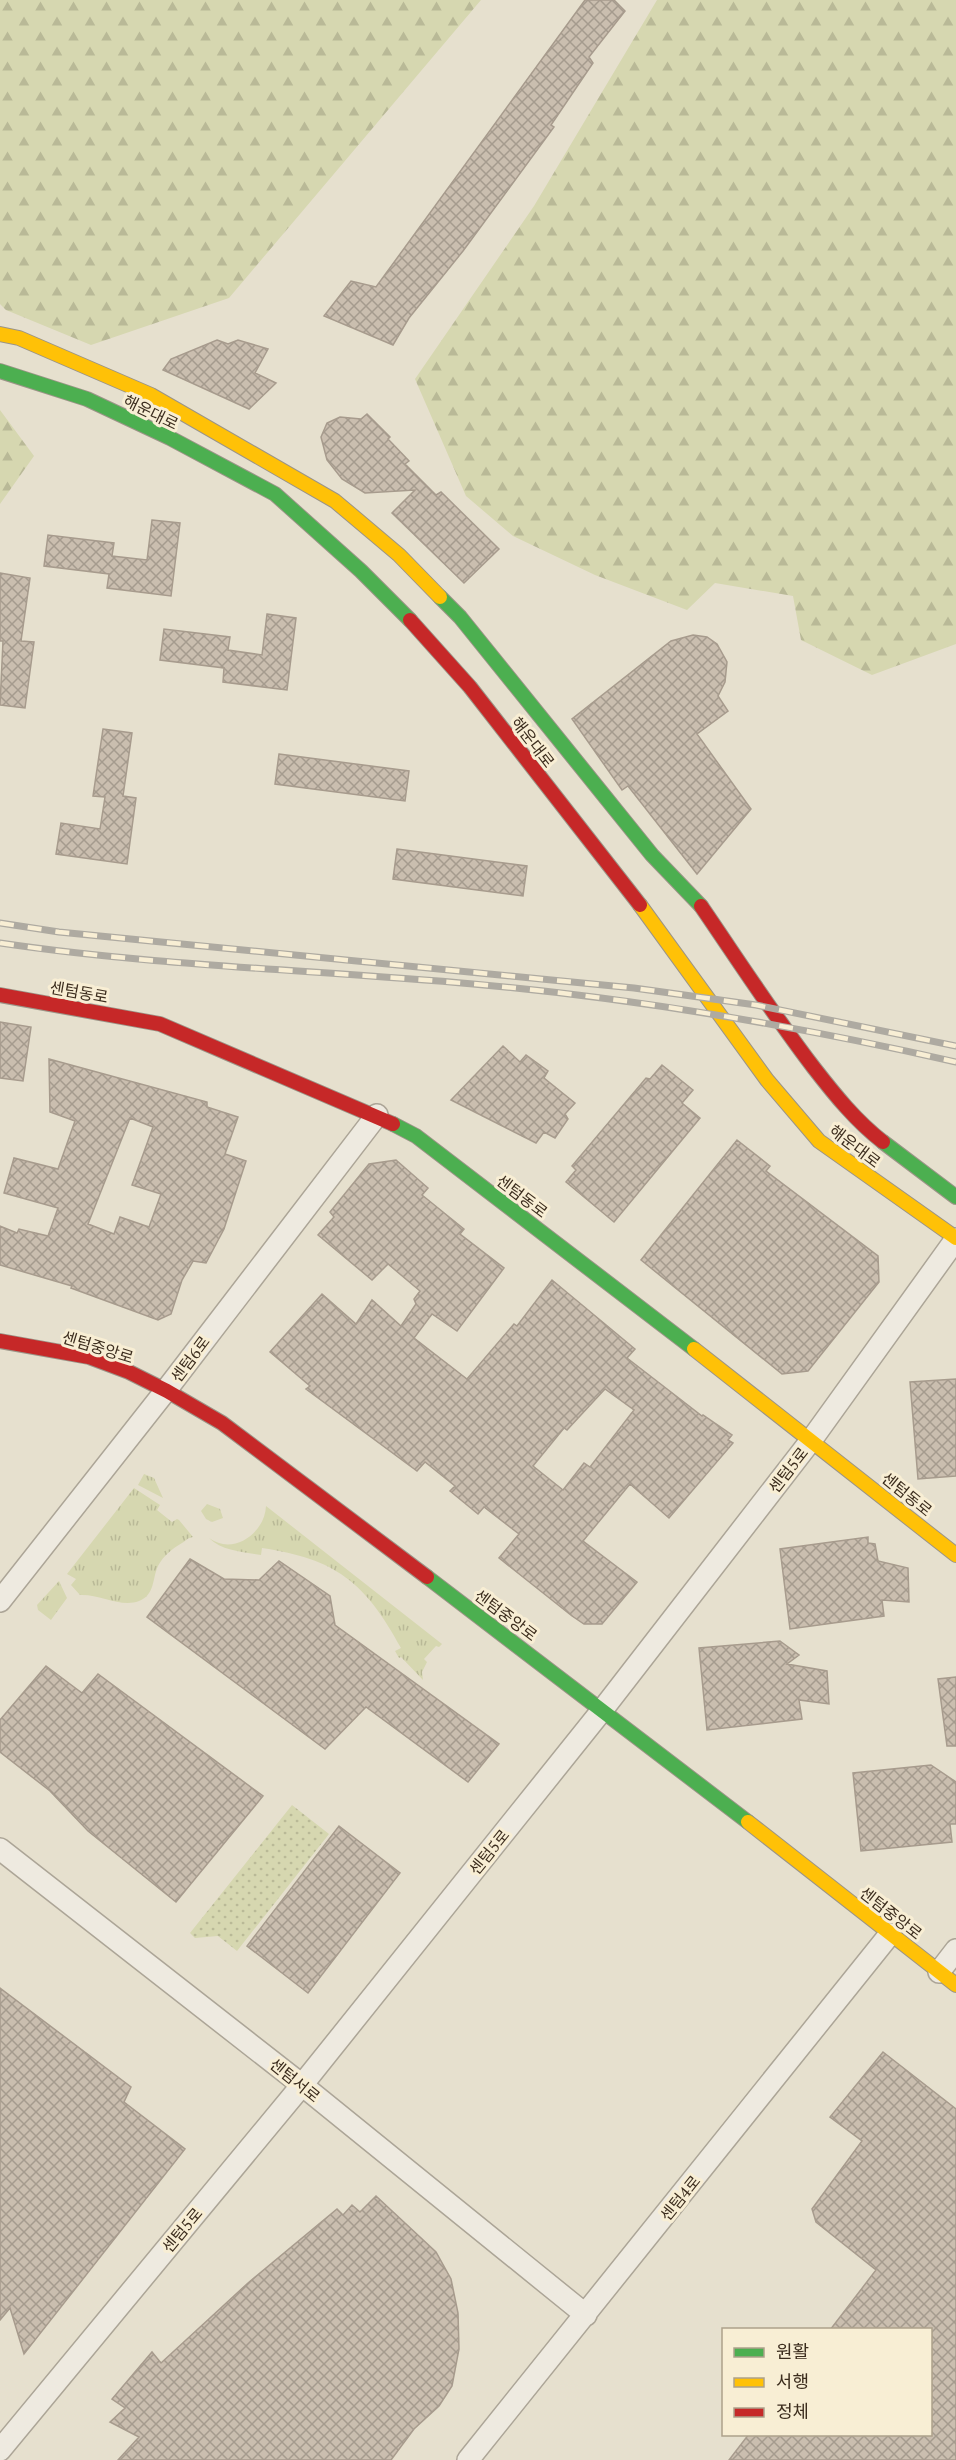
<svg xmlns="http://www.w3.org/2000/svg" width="956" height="2460" font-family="'PT Serif','Noto Sans KR',serif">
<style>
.grass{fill:url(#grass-tufts)}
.forest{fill:url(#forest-firs)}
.park{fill:url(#park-dots)}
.building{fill:url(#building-cross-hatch);stroke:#a79b8d;stroke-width:1.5;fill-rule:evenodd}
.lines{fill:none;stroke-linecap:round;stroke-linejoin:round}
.street-casing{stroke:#aca597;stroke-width:24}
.fast-casing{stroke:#9b9487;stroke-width:16}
.slow-casing{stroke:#9b9487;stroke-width:16}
.jam-casing{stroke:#9b9487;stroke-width:16}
.street{stroke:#eeeae0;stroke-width:21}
.fast{stroke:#4caf50;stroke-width:14}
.slow{stroke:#ffc107;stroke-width:14}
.jam{stroke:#c62828;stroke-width:14}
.rail-casing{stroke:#aeaaa1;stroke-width:7}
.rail{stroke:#f8eed4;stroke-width:4.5;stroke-dasharray:14;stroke-linecap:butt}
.labels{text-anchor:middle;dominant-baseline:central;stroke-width:6;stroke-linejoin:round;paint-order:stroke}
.street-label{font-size:16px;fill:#3c2d1e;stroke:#f8eed4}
</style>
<defs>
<pattern id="grass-tufts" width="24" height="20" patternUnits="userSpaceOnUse" patternTransform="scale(1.5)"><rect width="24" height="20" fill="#d6d7b0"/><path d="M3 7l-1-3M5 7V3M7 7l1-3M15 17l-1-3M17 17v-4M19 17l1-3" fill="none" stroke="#b9b997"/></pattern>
<pattern id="forest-firs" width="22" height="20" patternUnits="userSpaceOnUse" patternTransform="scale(1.5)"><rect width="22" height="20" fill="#d6d7b0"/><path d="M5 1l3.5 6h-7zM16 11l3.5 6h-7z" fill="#b9b997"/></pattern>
<pattern id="park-dots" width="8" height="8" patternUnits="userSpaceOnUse" patternTransform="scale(1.5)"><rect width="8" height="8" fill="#d6d7b0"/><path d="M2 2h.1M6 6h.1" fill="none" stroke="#b9b997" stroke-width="1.8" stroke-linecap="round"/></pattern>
<pattern id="building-cross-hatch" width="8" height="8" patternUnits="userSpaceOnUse" patternTransform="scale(1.5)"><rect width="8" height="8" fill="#cabeaf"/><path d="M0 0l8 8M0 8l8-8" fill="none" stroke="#a59b8e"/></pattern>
</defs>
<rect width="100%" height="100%" fill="#e6e0ce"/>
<path class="grass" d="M144 1474 154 1478 163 1498 138 1485Z
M134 1488 160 1505 157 1510 172 1522 177 1519 179 1520 193 1537C187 1538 187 1540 182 1543 172 1549 164 1555 158 1566 152 1579 155 1595 139 1601 121 1608 100 1594 80 1595L71 1585 76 1579 67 1574Z
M207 1504 220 1509 223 1518 212 1522 206 1519 201 1511Z
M266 1506 442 1644 439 1647 436 1646 424 1659 427 1662 422 1672 423 1680 401 1657 399 1658 395 1651 401 1648C365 1582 336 1559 262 1548L261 1555C243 1552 222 1551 209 1538 233 1556 265 1533 266 1506Z
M59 1581 67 1598 51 1620 38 1610 37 1605Z"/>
<path class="forest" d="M0 0H481L229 298 91 345 6 310 0 304Z
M657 0H956V644L872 675 801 640 793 596 715 583 687 610 595 575 513 536 466 496 415 379 534 206Z
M0 410 34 456 0 504Z"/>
<path class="park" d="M292 1805 329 1834 237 1951 218 1936 195 1938 190 1933Z"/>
<path class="building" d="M585 0H614L625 11 589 57 593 63 551 125 554 127 463 251 409 318 393 345 324 316 351 281 376 287Z
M217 340 228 344 238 340 268 349 255 373 276 383 249 409 163 370 171 359Z
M367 414 390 437 388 439 409 461 405 464 436 495 441 492 499 549 464 583 392 513 415 490 365 493 342 479 327 460 321 437 327 423 340 417 361 419Z
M152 520 180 523 171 596 107 588 109 574 44 566 48 535 114 543 112 556 147 560Z
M0 573 30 578 21 641 34 642 25 708 0 705 3 641H0Z
M267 614 296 618 287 690 223 682 224 668 160 660 164 629 230 637 228 650 262 655Z
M693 635 707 637 717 644 727 662 725 682 718 696 728 711 697 734 751 809 697 874 628 786 622 790 572 719 671 641Z
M103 729 132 733 123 796 136 798 127 864 56 854 61 823 100 829 105 797 93 796Z
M279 754 409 771 405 801 275 784Z
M397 849 527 866 523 896 393 879Z
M0 1022 31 1027 23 1081 0 1078Z
M503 1046 520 1062 526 1055 548 1071 544 1078 575 1103 565 1114 568 1119 555 1138 544 1132 536 1143 451 1100Z
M49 1059 207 1102V1107L238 1117 225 1154 246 1161 224 1229 206 1263 193 1261 182 1280 171 1314 158 1320 71 1288 72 1286 0 1265V1226L17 1233 19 1229 48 1236 58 1208 4 1193 14 1158 58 1169 75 1121 50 1112ZM130 1118 153 1127 132 1185 161 1194 149 1227 120 1217 114 1234 88 1224Z
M662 1065 693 1090 682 1103 700 1118 614 1222 566 1182 576 1170 572 1166 646 1078 650 1079Z
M737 1140 770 1166 766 1171 878 1256 879 1282 808 1371 782 1374 641 1260Z
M396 1160 428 1188 422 1195 464 1229 460 1234 504 1268 457 1331 432 1314 414 1338 467 1379 514 1324 517 1326 552 1280 635 1349 627 1358 702 1416 703 1415 732 1435 728 1440 733 1443 669 1518 630 1484 583 1541 637 1582 602 1624H584L572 1616 499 1558 519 1534 484 1507 478 1514 450 1491 455 1486 425 1462 417 1471 306 1389 310 1386 270 1352 322 1294 356 1324 372 1300 401 1326 416 1304 414 1299 420 1291 388 1264 372 1280 318 1235 334 1217 330 1212 369 1164ZM605 1389 634 1410 590 1467 584 1463 563 1490 533 1466 564 1428 567 1430Z
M956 1379V1476L918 1479 910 1382Z
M868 1537V1543L875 1544 878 1561 908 1568 909 1602 882 1600 884 1616 790 1629 780 1549Z
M190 1559 224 1579 259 1580 279 1561 330 1596 335 1625 499 1744 468 1782 366 1707 325 1749 147 1617Z
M780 1641 799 1655 787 1664 827 1671 829 1704 799 1700 802 1719 707 1730 699 1648Z
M46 1666 82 1693 98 1674 263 1796 176 1902 88 1831 50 1791 0 1752V1720Z
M956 1677V1746H947L938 1679Z
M931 1765 956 1782V1824H950L952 1842 861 1851 853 1773Z
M339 1826 400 1873 308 1993 247 1946Z
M0 1988 131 2087 124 2102 185 2149 24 2354 10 2308 0 2320Z
M883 2052 956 2109V2460H729L749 2434H930V2330H830L876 2270 816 2222 812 2209 862 2141 830 2117Z
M376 2196 436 2252 451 2279 458 2313 459 2349 452 2386 439 2406 414 2429 391 2460H118L139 2437 110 2422 125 2408 112 2399 152 2352 161 2363 248 2283 337 2209 343 2215 352 2205 360 2212Z"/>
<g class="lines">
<defs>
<path id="street" d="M0 1601 167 1389 377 1115
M0 1849 302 2085 586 2315
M939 1972 956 1950
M0 2450 302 2085 603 1709 812 1439 956 1239
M468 2460 890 1934"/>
<path id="fast" d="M0 371 87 399 170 438 275 494 361 571 410 620
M440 597 460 617 652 855 701 906
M393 1124 416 1136 694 1349
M883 1142 956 1197
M427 1577 748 1822"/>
<path id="slow" d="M0 334 19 338 151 395 335 501 399 555 440 597
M640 905 767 1080 819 1141 956 1238
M694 1349 956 1555
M748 1822 956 1985"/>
<path id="jam" d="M410 620 470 687 640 905
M701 906C738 960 774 1016 814 1068 835 1095 856 1121 883 1142
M0 995 160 1024 393 1124
M0 1341 89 1357 129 1372 167 1391 222 1423 427 1577"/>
</defs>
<use href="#street" class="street-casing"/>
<use href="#fast" class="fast-casing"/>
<use href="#slow" class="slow-casing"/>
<use href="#jam" class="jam-casing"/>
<use href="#street" class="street"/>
<use href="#fast" class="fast"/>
<use href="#slow" class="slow"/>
<use href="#jam" class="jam"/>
<defs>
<path id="rail" d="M0 923 59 932 634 988 756 1005 956 1046
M0 943C156 966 316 970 473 984 636 998 796 1026 956 1062"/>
</defs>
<use href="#rail" class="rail-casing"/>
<use href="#rail" class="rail"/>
</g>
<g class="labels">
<g class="street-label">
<text transform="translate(151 412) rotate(26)">해운대로</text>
<text transform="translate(533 742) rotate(52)">해운대로</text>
<text transform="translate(79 992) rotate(10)">센텀동로</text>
<text transform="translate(855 1146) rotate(37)">해운대로</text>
<text transform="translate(522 1196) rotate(37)">센텀동로</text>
<text transform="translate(98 1347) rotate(17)">센텀중앙로</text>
<text transform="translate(190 1359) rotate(-53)">센텀6로</text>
<text transform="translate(788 1470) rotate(-52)">센텀5로</text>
<text transform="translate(907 1494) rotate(39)">센텀동로</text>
<text transform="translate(506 1615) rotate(37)">센텀중앙로</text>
<text transform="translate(489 1852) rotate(-51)">센텀5로</text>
<text transform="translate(891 1913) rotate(38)">센텀중앙로</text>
<text transform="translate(295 2080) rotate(39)">센텀서로</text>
<text transform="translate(680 2198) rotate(-51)">센텀4로</text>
<text transform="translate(182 2230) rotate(-50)">센텀5로</text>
</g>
</g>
<rect x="722" y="2328" width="210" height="108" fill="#f8eed4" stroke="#ada18b" stroke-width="1.5"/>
<rect x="734" y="2348" width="30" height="9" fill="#4caf50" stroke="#ada18b" stroke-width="1.5"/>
<text x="776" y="2358" font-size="18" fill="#3c2d1e">원활</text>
<rect x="734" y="2378" width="30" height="9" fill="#ffc107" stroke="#ada18b" stroke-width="1.5"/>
<text x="776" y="2388" font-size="18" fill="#3c2d1e">서행</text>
<rect x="734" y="2408" width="30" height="9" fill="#c62828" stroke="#ada18b" stroke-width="1.5"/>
<text x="776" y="2418" font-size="18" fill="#3c2d1e">정체</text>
</svg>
